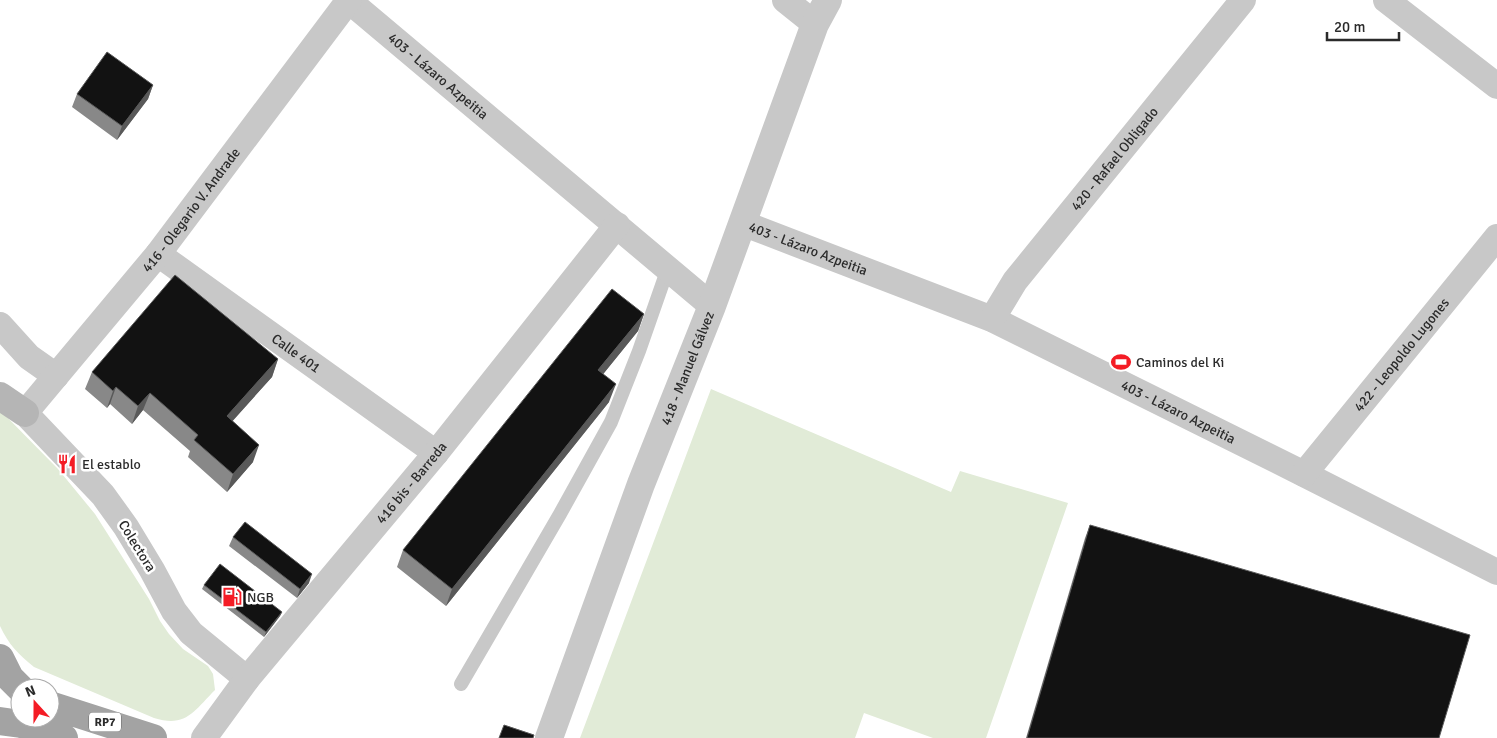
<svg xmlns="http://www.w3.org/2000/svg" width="1497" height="738" font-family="Signika,sans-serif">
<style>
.green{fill:#e1ebd7}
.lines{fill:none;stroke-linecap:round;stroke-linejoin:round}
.service{stroke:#c8c8c8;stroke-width:14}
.minor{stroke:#c8c8c8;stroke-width:26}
.tertiary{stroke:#c8c8c8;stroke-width:28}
.secondary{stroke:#b5b5b5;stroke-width:28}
.primary{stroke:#a3a3a3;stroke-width:28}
.wall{fill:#888}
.shaded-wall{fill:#595959}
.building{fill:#121212;stroke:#595959}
.labels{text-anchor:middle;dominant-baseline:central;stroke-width:5;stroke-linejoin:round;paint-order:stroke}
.shield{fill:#fff;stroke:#6b6b6b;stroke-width:1}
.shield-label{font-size:12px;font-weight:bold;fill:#2b2b2b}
.street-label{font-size:14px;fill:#2b2b2b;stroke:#fff}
.poi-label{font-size:14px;fill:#2b2b2b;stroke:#fff;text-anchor:start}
</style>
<rect width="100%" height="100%" fill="#fff"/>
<path class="green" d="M711 389 951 492 960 471 1068 503 986 738H933L864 713 855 738H580Z
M0 410 58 469 95 514 149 599 160 621 169 634 183 649 208 666 213 674 215 690C194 711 186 728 154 718L34 667C18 654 9 645 0 626Z"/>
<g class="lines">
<path class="service" d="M461 684 560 514 611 422 639 351 668 268"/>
<g class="minor">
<path id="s1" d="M348 0 712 306"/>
<path d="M785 0 815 24"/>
<path d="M1386 0 1497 86"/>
<path id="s2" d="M742 223 992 319 1304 474 1497 572"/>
<path id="s3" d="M158 254 436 453"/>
<path id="s4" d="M992 319 1015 281 1243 0"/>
<path d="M0 325 29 357 56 376"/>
<path id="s5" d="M1304 474 1497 237"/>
<path id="s6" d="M247 679 191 633 174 611 152 570 126 527 103 495 25 413 158 254 349 0"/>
<path id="s7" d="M204 738 247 679 436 453 617 225"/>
</g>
<path class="tertiary" id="s8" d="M549 738 641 484 712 306 815 24 828 0"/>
<path class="secondary" d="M0 396 25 413"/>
<path class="primary" d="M0 658 10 678 20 688
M50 705 153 738
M0 721 21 724 64 738"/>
</g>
<path class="wall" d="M153 85 148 99 117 140 72 107 77 94Z
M644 314 638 331 603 374 609 402 446 606 397 567 403 550Z
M278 359 272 377 232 421 253 462 227 492 188 457 190 451 143 410 132 424 110 404 107 408 85 389 92 372Z
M1090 525 1439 738H1026L1085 538Z
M233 537 309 583 297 598 229 546Z
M204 585 282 612 280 616 264 637 202 589Z"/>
<path class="shaded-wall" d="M153 85 148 99 117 140 122 126Z
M644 314 638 331 592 388 598 370Z
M278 359 272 377 221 434 227 416Z
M616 384 609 402 446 606 452 589Z
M116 387 110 404 107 408 113 391Z
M150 393 143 410 132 424 138 406Z
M259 445 253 462 227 492 233 474Z
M312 574 309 583 297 598 300 589Z
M282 612 280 616 264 637 266 632Z"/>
<path class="building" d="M107 52 153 85 122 126 77 94Z
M175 275 278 359 227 416 259 445 233 474 194 440 198 435 150 393 138 406 116 387 113 391 92 372Z
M612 289 644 314 598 370 616 384 452 589 403 550Z
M245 522 312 574 300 589 233 537Z
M1090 525 1470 635 1439 738H1027Z
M220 564 282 612 266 632 204 585Z
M504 725 534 735 533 738H499Z"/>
<defs>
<symbol id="stadium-bare" viewBox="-9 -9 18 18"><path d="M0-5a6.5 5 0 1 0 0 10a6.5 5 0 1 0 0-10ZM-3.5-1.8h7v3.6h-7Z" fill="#f41c25" stroke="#fff" stroke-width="2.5" paint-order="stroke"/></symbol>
<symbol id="restaurant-bare" viewBox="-9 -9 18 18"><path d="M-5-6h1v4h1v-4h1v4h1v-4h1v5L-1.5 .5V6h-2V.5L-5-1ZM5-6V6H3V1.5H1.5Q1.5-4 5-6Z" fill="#f41c25" stroke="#fff" stroke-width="2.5" paint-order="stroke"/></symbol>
<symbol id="fuel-bare" viewBox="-9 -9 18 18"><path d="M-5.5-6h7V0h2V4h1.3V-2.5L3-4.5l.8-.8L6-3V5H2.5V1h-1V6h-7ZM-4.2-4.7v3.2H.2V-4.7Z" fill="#f41c25" stroke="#fff" stroke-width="2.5" paint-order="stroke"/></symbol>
</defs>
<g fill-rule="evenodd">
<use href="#stadium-bare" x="1107" y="348" width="28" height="28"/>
<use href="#restaurant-bare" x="53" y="450" width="28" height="28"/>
<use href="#fuel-bare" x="218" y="583" width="28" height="28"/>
</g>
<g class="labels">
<rect class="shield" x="89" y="712.5" width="32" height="19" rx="4"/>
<g class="shield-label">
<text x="105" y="722">RP7</text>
</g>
<g class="street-label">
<text stroke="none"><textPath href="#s1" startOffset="118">403 - Lázaro Azpeitia</textPath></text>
<text stroke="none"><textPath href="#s4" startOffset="202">420 - Rafael Obligado</textPath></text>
<text stroke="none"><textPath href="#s6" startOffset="612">416 - Olegario V. Andrade</textPath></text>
<text stroke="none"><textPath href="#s2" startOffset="71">403 - Lázaro Azpeitia</textPath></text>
<text stroke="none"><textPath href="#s3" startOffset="170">Calle 401</textPath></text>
<text stroke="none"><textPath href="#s5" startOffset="154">422 - Leopoldo Lugones</textPath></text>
<text stroke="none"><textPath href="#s8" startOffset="395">418 - Manuel Gálvez</textPath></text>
<text stroke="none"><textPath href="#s2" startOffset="476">403 - Lázaro Azpeitia</textPath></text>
<text stroke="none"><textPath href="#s7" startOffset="329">416 bis - Barreda</textPath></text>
<text transform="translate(137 546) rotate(58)">Colectora</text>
</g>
<g class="poi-label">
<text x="1136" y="362">Caminos del Ki</text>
<text x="82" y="464">El establo</text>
<text x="247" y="597">NGB</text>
</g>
</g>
<g transform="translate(35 703) rotate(339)"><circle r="24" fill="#ffffff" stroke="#aaaaaa"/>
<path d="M0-4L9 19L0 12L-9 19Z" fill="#f41c25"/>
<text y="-8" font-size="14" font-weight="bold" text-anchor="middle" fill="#2b2b2b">N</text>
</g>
<path d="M1327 32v8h72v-8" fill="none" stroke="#2b2b2b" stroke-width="2.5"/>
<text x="1334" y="32" font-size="15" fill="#2b2b2b" stroke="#ffffff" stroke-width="4" paint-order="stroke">20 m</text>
</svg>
